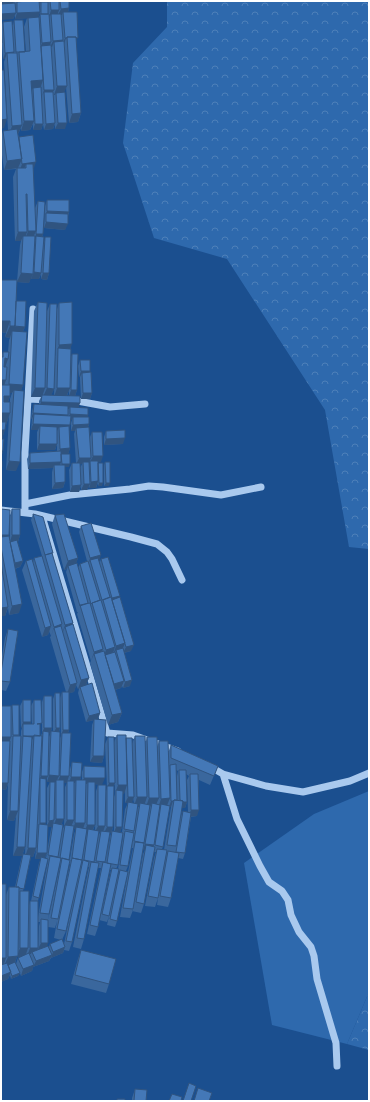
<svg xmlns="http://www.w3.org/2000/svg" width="370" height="1102" font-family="Lato,sans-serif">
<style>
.green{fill:#2e69ad}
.forest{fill:url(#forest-crowns)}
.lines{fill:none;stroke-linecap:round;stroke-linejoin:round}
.minor{stroke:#a9c9ee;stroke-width:7}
.wall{fill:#3a679d;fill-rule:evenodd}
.shaded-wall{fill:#305480}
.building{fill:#4478b7;stroke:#305480}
</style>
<defs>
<pattern id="forest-crowns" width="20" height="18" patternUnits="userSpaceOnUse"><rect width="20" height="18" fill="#2e69ad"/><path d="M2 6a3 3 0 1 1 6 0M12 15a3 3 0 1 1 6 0" fill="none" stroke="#4d80b9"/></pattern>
</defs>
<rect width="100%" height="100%" fill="#1b4f8f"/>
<path class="green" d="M369 791V992L347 1044 272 1025 244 863 314 814Z"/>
<path class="forest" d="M167 1H369V549L349 547 325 410 227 259 154 238 123 143 133 63 167 27Z
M369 992V1050L347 1044Z"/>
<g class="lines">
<path class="minor" d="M28 399 49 400
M72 400 110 407 145 404
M25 504 70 495 130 489 149 486 163 487 221 495 261 487
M25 509V452L33 309
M1 510 35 514 131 537 157 544 167 552 172 559 182 580
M42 516 107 733 133 735 178 751
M209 766 223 774 266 786 303 792 350 781 369 773
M223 774 237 819 260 866 269 882 282 891 288 900 291 915 299 932 311 947 314 956 317 979 336 1043 337 1066"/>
</g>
<path class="wall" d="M1 1H46L48 14V1H69V8L68 12 76 43 81 113 78 122 69 123 66 87 64 92 65 129H55V124L53 129 44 130 43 124 41 130H33V124L30 130 21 131V128L18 134 19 138V137L33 168 35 215V208L38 201 43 234 42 237 44 242 45 237 49 273 47 280 41 279V274L39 279H31V276L29 283 17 282 20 245 21 241H15L13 177 16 169 4 170 1 148V137L3 131 8 130 4 62 5 59H3L2 44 1 47V27L3 22 13 25 14 20 25 52H26L24 27 27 18 15 19V15L13 19ZM40 12V15L39 18 38 17ZM41 85 42 96V98L41 87Z
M47 200 69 212 65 230 44 228 45 206Z
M1 280 16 301 25 327 23 331V385L21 390 16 471 6 470 9 416 6 425 2 439 3 451 1 458V357L3 352H8L9 340 10 338 5 337 6 333 1 332ZM10 393H12L10 399V402H8L10 396Z
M38 302 47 311 50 304 57 309 59 303 71 349V357L72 354 77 390 75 396 79 408 88 415 87 417 89 424 88 427 90 437 92 432 101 462H98V465V463L102 486H98V483L96 488H89V486L87 490H81L80 468 82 464H80L81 485 79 492H70L69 470 72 463H76L74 434 75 431H71V423L72 420H70V425L69 429 70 448 68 454 69 467H65V482L63 488 52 489V472L53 468 28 469 27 459 30 453 57 451V444L55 450H37V432L38 430H31L32 419H31L32 411 34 404 39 405V401L41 397H31L34 311ZM56 333V354L55 357 54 395H51L54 389ZM69 390V396H67Z
M80 360 90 371V372L92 393 90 399H81L80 379V377H79L78 366Z
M106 431 123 444 104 445V437Z
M105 462 109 486H104V465Z
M1 509 10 540V516L12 509 20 535 18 542H17L23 561 20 567 15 569 19 613 9 615 8 608 5 616H1Z
M33 514 52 554 73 623 72 625 89 678 86 685 100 713 98 719H96L104 756 102 763 90 762 92 725 94 720 86 722 78 693 79 689H78L76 685 74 692 69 693V730L68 733 70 769 72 762 81 777 80 780H82V772L84 766 102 785 95 784V825L93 830 95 831 96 791 98 785 106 791 107 788 105 744 108 737 114 742 117 735 126 739 132 744 135 736 146 741 147 737 157 747 159 741 168 753 171 745 218 766 210 785 199 780 197 816 191 817 185 853 183 859 178 858 171 898 168 907 157 905 158 898 155 907 145 906 154 858 156 852H154L144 904 141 913 132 911 133 910 130 918 120 917 128 872 117 921 115 927 107 925 118 876 120 871H119L109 916 107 922 99 920 98 927 95 936 87 934 101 868H98L84 939 81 949 73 947 88 871 89 867H88L72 942 69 951 64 950 63 953 51 958 49 961 33 967 32 971 21 976 20 973 18 976 11 979 10 975 8 979 1 982V884L6 895 9 887H15L21 860 23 854H25L28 790 25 847 22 856H13L16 816 14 821 7 820 8 784 6 790 1 789V706L11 710 12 705 19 735 20 744 21 742V731L22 728H21L20 706 23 700 31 722 30 724H32L31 706 34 700 40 728V736H41L42 733V702L44 696 52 728 50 734H49V737L51 731H53V699L55 693 60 728 59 732 60 738 61 736 60 698 62 692H66L50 637 51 636 49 631 48 635 42 637 22 570 26 561 33 562 34 558 42 556 31 520ZM176 770 178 771 177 776V800ZM186 774 189 776 187 780 188 812 183 811 181 816 182 808H185L187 802ZM47 777V782H54H50L47 788V825H45L46 779ZM64 782 67 783 65 787 64 826 62 831 58 857 63 825 62 824ZM115 784V794L114 797V831H112L113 827 114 786ZM125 790V803H128L125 809 122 832H120L122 827 123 794H124ZM133 798 134 803H131ZM137 806H139L137 809 131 848H133L128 872 126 871 128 866 133 833ZM169 807H171L164 850 162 849 163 847ZM159 808H160L159 810 154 846ZM54 822 51 829 46 858H45L47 853 48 827H52ZM74 829H76L74 834 69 864H70L61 904ZM87 831H88L86 836 82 862 80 868 82 860ZM99 832H100L98 837 94 862ZM110 833H111L110 837 106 863ZM122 835 123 836 118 869H116L118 865ZM36 849 35 859H41L39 863 31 901H30L29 905 23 891 31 857H33ZM143 850H145L143 854 135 900ZM47 861H48L47 865 38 917V901ZM59 865H60L48 920 49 914ZM110 870H111L100 919ZM75 890 64 944 62 940 66 931ZM57 921 54 938 61 940 50 944 49 947 47 946 48 927 55 928ZM38 922H40L39 926 38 949H40L37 950 38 948ZM17 957H20L18 958 16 964 15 963Z
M55 515 78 558 76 563 78 568 80 564 87 561 79 532 81 526 100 562 101 559 119 598 131 651 124 653 130 686 123 688 122 686 121 688 115 690 122 713 118 722 108 725 90 663 91 661 77 614 78 612H77L66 572 67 569 64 570 52 524Z
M8 629 10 682 6 691 1 690V662L5 638Z
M81 950 109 984 106 993 71 984 78 959Z
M135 1089 146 1101H132V1098Z"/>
<path class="shaded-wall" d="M1 1H14L12 7H1Z
M38 1H46V2L38 3Z
M69 8 67 15 63 12 62 15H58L61 9Z
M51 10H59L57 16 51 14 50 16 49 17Z
M40 12 38 18 15 19 17 13Z
M16 13 13 19 1 20V14Z
M65 38H66L64 44 62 45Z
M63 40 60 46 54 42 52 47H50L53 41Z
M51 42 49 49H40L42 43Z
M14 52 12 58 7 53 5 59H3L5 53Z
M43 80 40 89 33 88 32 90H28L31 81Z
M57 86H67L63 95 56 93 55 95H54Z
M44 90H54L51 96 44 92 42 96Z
M81 113 78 122 69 123 72 114Z
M7 119 4 128 1 129V120Z
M24 121H34L30 130 21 131Z
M55 123 53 129 44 130 46 124Z
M58 123H67L65 129H55Z
M35 124H43L41 130H33Z
M22 125 18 134 9 135 12 126Z
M22 159 18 168 4 170 7 161Z
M36 162 34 168H26V164L24 169 20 170 22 164Z
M47 211 69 212 67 218 46 213 45 217Z
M46 222 68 224 65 230 44 228Z
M28 231H36L32 240H25Z
M18 232H27L24 241 23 236 21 241H15Z
M36 234H43L41 240 36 236 35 240H34Z
M34 272 41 273 39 279H31Z
M21 273 33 274 29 283 17 282Z
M43 273H49L47 280 41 279Z
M1 321H10L6 333 1 332Z
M10 326 25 327 22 333 12 331 10 338 5 337Z
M72 344 69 353 58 348 56 354 59 345Z
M5 358 8 359 5 368 2 367Z
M81 371H90L88 377 82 373 80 377H79Z
M1 380H6L3 389H1Z
M9 384 23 385 20 394 14 390 12 393H5Z
M35 388H45L42 397V395L41 397H31Z
M47 388 54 389 50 398 43 397Z
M57 388H70L66 397H54Z
M71 390H77L75 396H69Z
M83 393H92L90 399H81Z
M4 396H10L6 408H1Z
M41 402 80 403 78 410 70 407 69 409 39 408Z
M1 413H10L6 425H1Z
M33 413 68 415 66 421 34 414 32 419H31Z
M70 414 88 415 86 421 73 417 72 420H67Z
M33 424 70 425 68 432 59 427 57 431 40 426 38 430H31Z
M89 424 87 430 76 428 75 431H71L73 425Z
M2 430H5L1 442Z
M125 438 123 444 104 445 106 439Z
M39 444H57L55 450H37Z
M70 448 68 455H58L60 449Z
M1 451H3L1 458Z
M93 456H103L101 462H90Z
M79 458H91L89 464 83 462 82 464 76 465Z
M9 461 20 462 16 471 6 470Z
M61 462 59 468 54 465 53 468 28 469 30 463Z
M62 464H70L69 467H60Z
M98 481 96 488H89L91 482Z
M65 482 63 488 52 489 55 483Z
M99 483H103L102 486H98Z
M106 483H110L109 486H104Z
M84 484H90L87 490H81Z
M81 485 79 492H70L72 486Z
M1 535H9L6 541H1Z
M12 535H20L18 542H10Z
M101 555 99 562 90 560 88 565 90 558Z
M78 558 75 567 68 566 67 569 64 570 68 561Z
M23 561 20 567 13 569 15 563Z
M120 596 118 602 110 604 112 598Z
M22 604 19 613 9 615 12 606Z
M8 607 5 616H1V608Z
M73 623 69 632 65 627 62 634 65 625Z
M62 624 59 633 54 628 51 636 54 627Z
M51 626 48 635 42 637 45 628Z
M125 643 121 653 116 650 114 655H113L116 646Z
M134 645 131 651 123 653 126 647Z
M115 647 112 656 103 659 106 650Z
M103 649 100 658 94 654 91 661 94 652Z
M89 678 85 687H80L79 689H78L81 680Z
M132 680 130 686 123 688 125 682Z
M124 681 121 688 111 691 114 684Z
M77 683 74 692 67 694 70 685Z
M100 713 98 719 86 722 89 716Z
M122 713 118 722 108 725 112 715Z
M23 722H31L29 728 23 724 22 728H21Z
M44 728H52L50 734H42Z
M56 728H60L58 734 53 735Z
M63 730H69L67 736 62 733 61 736Z
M23 736H34L31 742 23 736 21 742Z
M1 737H11L9 743H1Z
M93 756H104L102 763 90 762Z
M49 775 59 776 56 782V780V782H47Z
M41 776H48L45 782 40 778 39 782Z
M60 776H69L67 782V781V783L58 782Z
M71 777H81L79 783 76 780 75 783H69Z
M84 778H105L102 785 88 784V782L87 784H81Z
M1 783H8L6 790 1 789Z
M109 783H115L113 789 107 788Z
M118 785H127L124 794H116V791Z
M128 797H134L132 803H125Z
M137 797H147L144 806 140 803 139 806H134Z
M149 798H159L155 807 152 803 150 807H146Z
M170 798 166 808 161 804 160 808H158L161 799Z
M171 801H173L171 807H169Z
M180 802H187L185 808H177Z
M191 810H199L197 816 188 817Z
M10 811H18L14 821 7 820Z
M56 819H64L61 825H54Z
M54 820 52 827H47L49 821Z
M67 820H74L71 827 64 826Z
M40 823H46L43 829 39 824 37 829Z
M75 823H85L83 829H73Z
M87 825H95L92 831 88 829V831H85Z
M98 826H105L103 832H95Z
M107 827H113L111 833H104Z
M116 827H122L120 833H114Z
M145 844 154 845 151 851 146 845 145 850H143Z
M17 847H25L22 856H13Z
M28 848H36L33 857H25Z
M37 853H47L44 860 41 857V859H35Z
M41 943H48L46 949H38Z
M65 947 63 953 51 958 53 952Z
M20 948H28L25 957H17L14 965 4 966 8 957 17 956Z
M30 948H38L35 954 32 952 31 954H28Z
M52 955 49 961 33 967 36 961Z
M1 958H6L3 967H1Z
M34 965 32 971 21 976 23 969Z
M11 972 8 979 1 982V976Z
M20 973 18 976 11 979 12 976Z"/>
<path class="building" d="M27 1H39L40 12 17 13V2Z
M50 1H59V10H51Z
M60 1H69V8L61 9Z
M41 2H48V14H41Z
M15 3 16 13 1 14V4Z
M63 12H77L78 38H76V37H67V38H65Z
M40 14H49L51 42 42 43Z
M51 14H61L63 40 53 41Z
M39 17 43 80 31 81 34 121H24L19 52 30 51 28 18Z
M14 20H23L25 52H16Z
M12 21 14 52 5 53 3 22Z
M1 24 2 43H1Z
M67 37H76L81 113 72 114Z
M64 41 67 86H57L54 42Z
M51 45 54 90H44L41 46Z
M7 53H17L22 125 12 126Z
M1 70H4L7 119 1 120Z
M41 87 43 124H35L33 88Z
M44 92H53L55 123 46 124Z
M65 92 67 123H58L56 93Z
M17 129 22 159 7 161 3 131Z
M33 135 36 162 22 164 19 137Z
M26 164H33L36 231H28L27 194H26L27 232H18L17 168H26Z
M47 200H69V212L47 211Z
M38 201 45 202 43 234H36Z
M46 213 68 214V224L46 222Z
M23 236H35L33 274 21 273Z
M36 236 44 237 41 273 34 272Z
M45 237H51L49 273H43Z
M1 280H17L15 326H10V321H1Z
M16 301H26L25 327 14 326H15Z
M38 302 47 303 45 388H35Z
M72 302V344L59 345V303Z
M50 304H57L54 389 47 388Z
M12 331 27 332 23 385 9 384Z
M58 348 71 349 70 388H57Z
M3 352H9L8 359 5 358 4 367H7L6 380H1V357H3Z
M72 354H78L77 390H71Z
M80 360H90V371H81Z
M91 372 92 393H83L82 373Z
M1 385H10V396H4V402H10V413H1Z
M14 390 24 391 20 462 9 461Z
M42 395 80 396V403L41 402Z
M34 404 68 406V415L33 413Z
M70 407 88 408V415L70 414Z
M34 414 71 416 70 425 33 424Z
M73 417H89V424L73 425Z
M1 422H6L5 430H2V439H4L3 451H1Z
M40 426 57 427V444H39Z
M69 426 70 448 60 449 59 427Z
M89 427 91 458H79L76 428Z
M125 430V438L106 439V431Z
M92 432H102L103 456H93Z
M61 451V462L30 463V453Z
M61 454H70V464H62Z
M1 461H2V467H1Z
M90 461H98V481L91 482Z
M83 462H89L90 484H84Z
M105 462H110V483H106Z
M72 463H80L81 485 72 486Z
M98 463H103V483H99Z
M54 465H65V482L55 483Z
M1 509 10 510 9 535H1Z
M12 509H20V535H12Z
M33 514 43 517 53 553H52L45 555Z
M64 514 78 558 68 561 55 515Z
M91 523 101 555 90 558 81 526Z
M9 536 22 604 12 606 1 547V537Z
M17 540 23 561 15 563 10 542Z
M52 553 73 623 65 625 45 555Z
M42 556 62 624 54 627 34 558Z
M108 557 120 596 112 598 101 559Z
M98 558 110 597 102 600 90 560Z
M32 559 51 626 45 628 26 561Z
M88 561 100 600 92 603 91 604 80 564Z
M1 563 8 607 1 608Z
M77 563 88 603 80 606 68 566Z
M111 597 125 643 116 646 103 600Z
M120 597 134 645 126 647 112 600Z
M101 600 115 647 106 650 92 603Z
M90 603 103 649 94 652 80 605Z
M73 624 89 678 81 680 65 627Z
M61 626 77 683 70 685 54 628Z
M8 629 18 631 10 682 1 681V672Z
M123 648 132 680 125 682 116 650Z
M104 651 122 713 112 715 94 654Z
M115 652 124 681 114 684 105 655Z
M92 683 100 713 89 716 80 687Z
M62 692H69V730H63Z
M55 693H60V728H56Z
M44 696H52V728H44Z
M23 700H31V722H23Z
M34 700H41L42 723 37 724H40V736H23V724H34Z
M12 705H19V735H13Z
M1 706H11V737H1Z
M94 719 106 720 104 756H93Z
M43 731 49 732 48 776H41Z
M51 731 60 732 59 776 49 775Z
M62 733H71L69 776H60Z
M34 735 42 736 36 848H28Z
M117 735H126L127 785H118Z
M13 736H21L18 811H10Z
M23 736 32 737 25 847H17Z
M135 736H145L147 797H137Z
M108 737H114L115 783H109Z
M147 737H157L159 798H149Z
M126 738H132L134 797H128Z
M1 741H10L8 783H1Z
M159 741H168L170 798 161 799Z
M171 745 218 766 214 776 171 758Z
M72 762 82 763 81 777H71Z
M176 764 177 800H174L173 801H171L170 765Z
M84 766 105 767V778H84Z
M179 770H186L187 802H183V801L180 800Z
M190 774H198L199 810H191Z
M40 778 46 779V823H40Z
M56 780H64V819H56Z
M76 780H86L85 823H75Z
M67 781H74V820H67Z
M50 782H55L54 820 49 821Z
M88 782H95V825H87Z
M98 785H106L105 826H98Z
M107 786H114L113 827H107Z
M116 790 123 791 122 827H116Z
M174 800 183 801 176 846 167 845Z
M128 802 138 804 134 831 124 829Z
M140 803 150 805 144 843 134 841Z
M152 803 160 805 154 845 145 844Z
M161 804 170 806 163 847 155 845Z
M183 811 191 813 185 853 176 852Z
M53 823 63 825 58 857 48 855Z
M39 824 48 825 47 853H37Z
M65 825 74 826 69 860 61 858H60Z
M76 827 87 829 82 860 72 858Z
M88 829 99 831 94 862 84 860Z
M101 831 110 832 105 862 96 861Z
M112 831 123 833 118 865 107 863Z
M125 831 134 833 128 866 120 865Z
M135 842 144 843 133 909 123 908Z
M146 845 155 847 144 904 136 902Z
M157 849 167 850 158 898 148 896Z
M168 851 179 853 171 898 160 896Z
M23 854 31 855 24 889 19 888V887H16Z
M50 856 61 858 49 914 40 913Z
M41 857 48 859 39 898 33 896Z
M62 858 70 860 58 919 51 918Z
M72 858 82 860 66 931 57 929Z
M83 860 89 862 72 942 66 941Z
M91 862 99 863 84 939 77 938Z
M103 862 111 864 98 927 90 925Z
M112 868 119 869 109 916 102 914Z
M120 870 128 872 117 921 110 919Z
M1 884H6V958H1Z
M9 887H19L18 956 8 957Z
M20 891H29L28 948H20Z
M30 901H38V948H30Z
M41 919 48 920V943H41Z
M62 939 65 947 53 952 50 944Z
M48 946 52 955 36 961 32 952Z
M81 950 116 959 109 984 75 975Z
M29 953 34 965 23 969 18 958Z
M15 962 20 973 12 976 8 965Z
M7 963 11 972 1 976V965Z
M189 1083 196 1086 191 1101H183Z
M198 1088 212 1093 209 1101H194Z
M135 1089 147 1090 146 1101H134Z
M172 1094 182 1097 181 1101H169Z
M117 1099H125V1101H117Z"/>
<rect width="370" height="1102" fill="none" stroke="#ffffff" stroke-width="4"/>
</svg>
